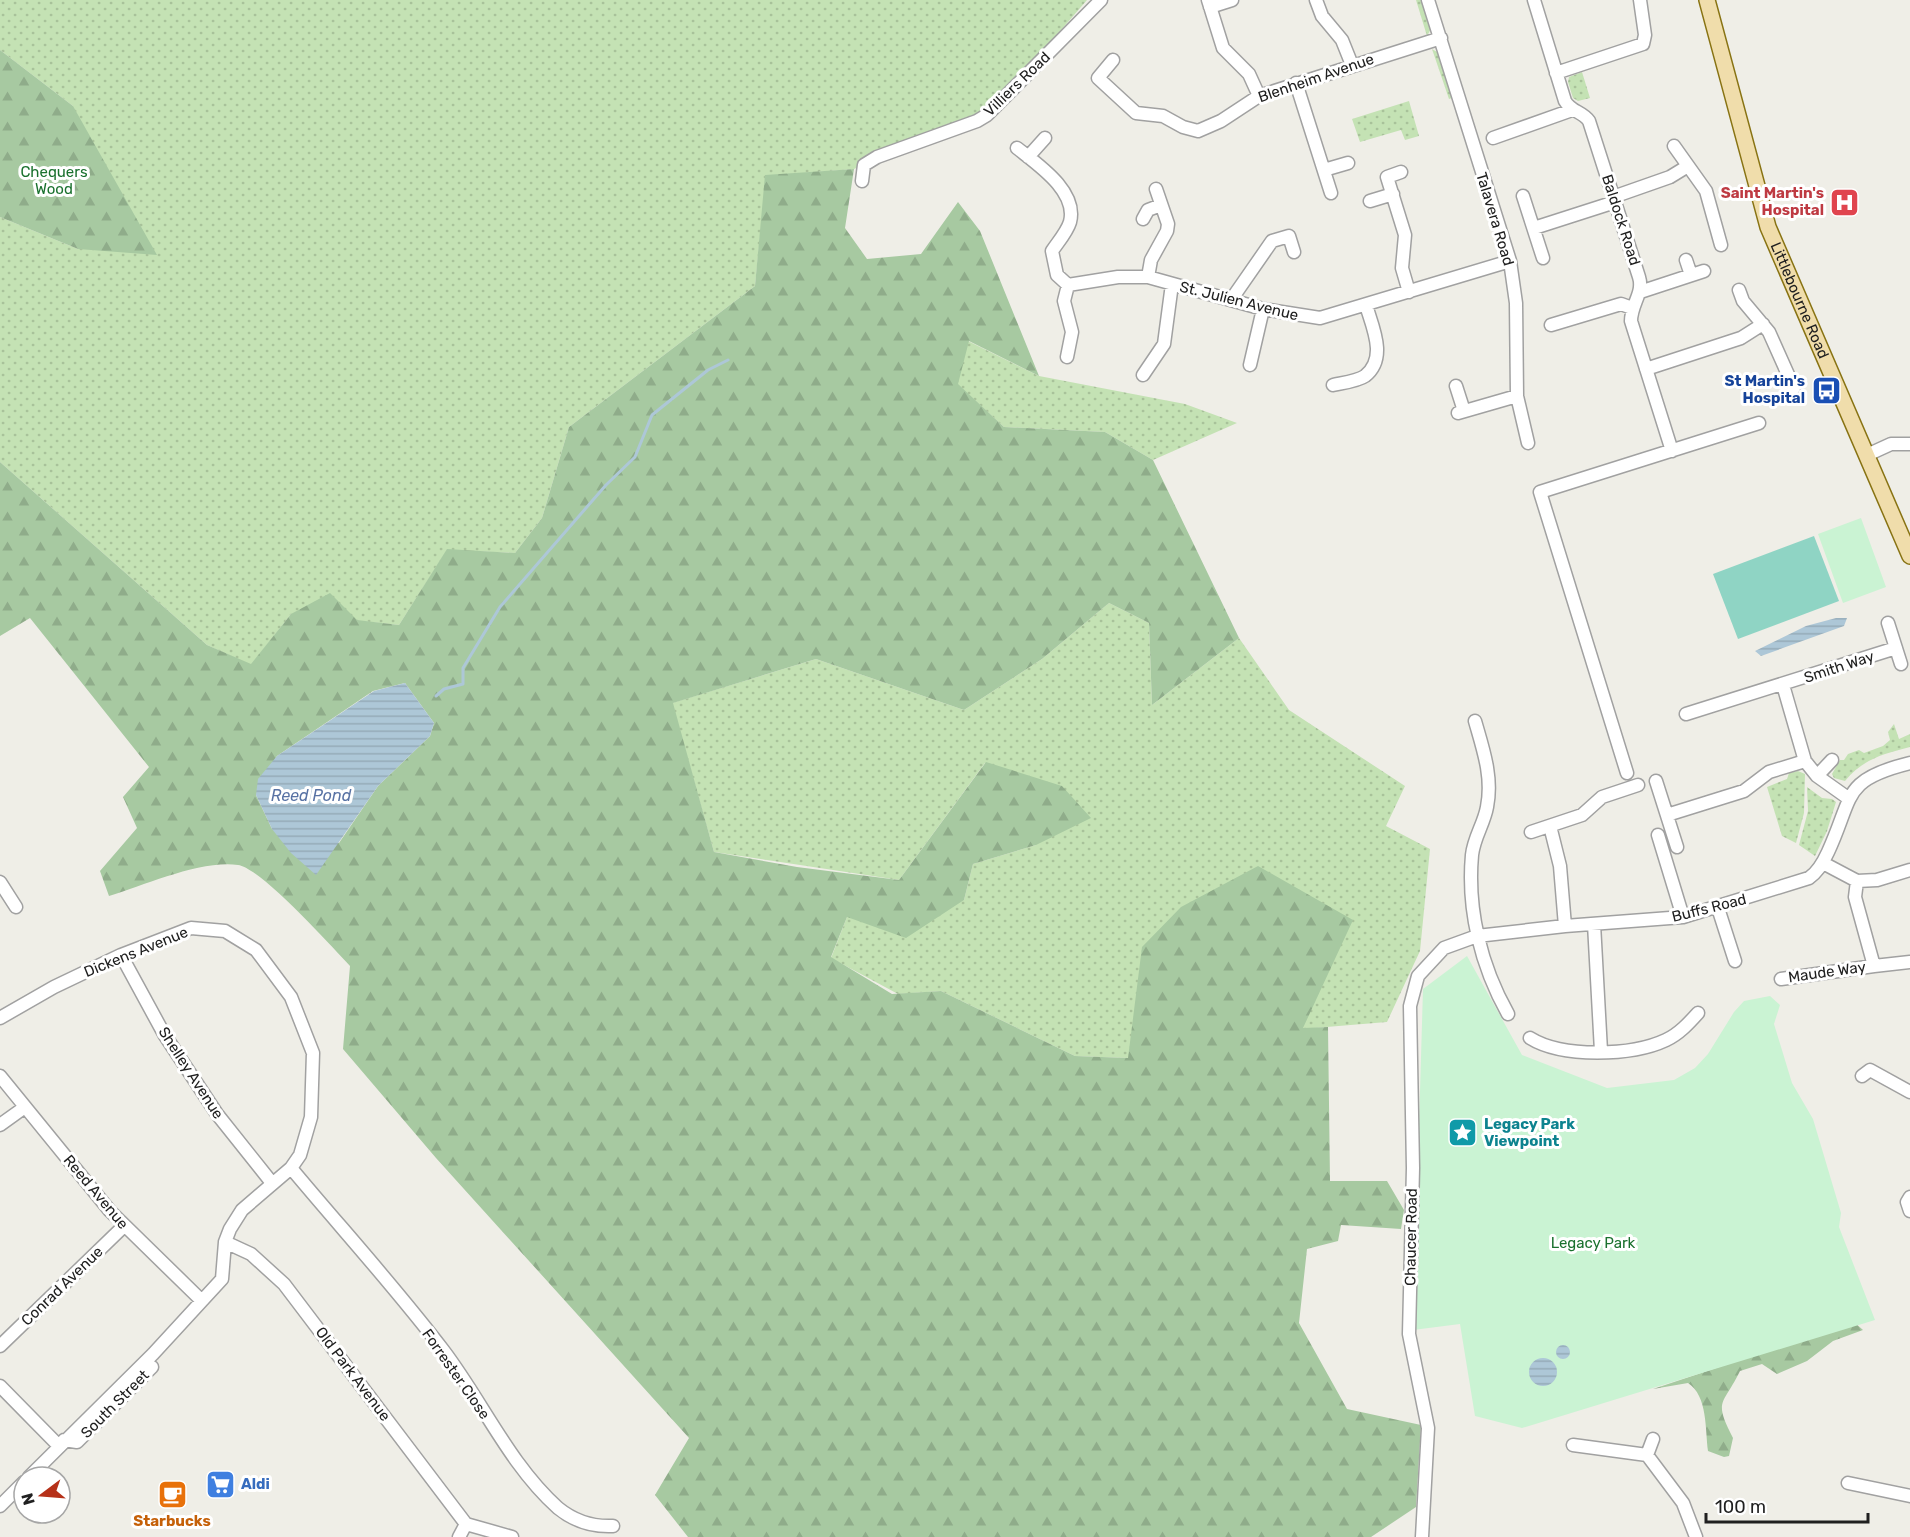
<svg xmlns="http://www.w3.org/2000/svg" width="1910" height="1537" font-family="Rubik,sans-serif">
<style>
.grass{fill:url(#grass-dots)}
.forest{fill:url(#forest-firs);fill-rule:evenodd}
.park{fill:#caf3d3}
.pitch{fill:#8fd4c4}
.water{fill:url(#water-rules)}
.lines{fill:none;stroke-linecap:round;stroke-linejoin:round}
.stream{stroke:#adc7d7;stroke-width:3}
.minor-casing{stroke:#a1a1a1;stroke-width:15}
.major-casing{stroke:#887313;stroke-width:18}
.minor{stroke:#fff;stroke-width:12}
.major{stroke:#f0ddab;stroke-width:15}
.labels{text-anchor:middle;dominant-baseline:central;stroke-width:6;stroke-linejoin:round;paint-order:stroke}
.street-label{font-size:15px;fill:#202020;stroke:#fff}
.park-label{font-size:15px;fill:#1a712e;stroke:#fff}
.health-label{font-size:15px;font-weight:bold;fill:#be3a42;stroke:#fff;text-anchor:end}
.transit-label{font-size:15px;font-weight:bold;fill:#164399;stroke:#fff;text-anchor:end}
.culture-label{font-size:15px;font-weight:bold;fill:#0d838f;stroke:#fff;text-anchor:start}
.shop-label{font-size:15px;font-weight:bold;fill:#366cbe;stroke:#fff;text-anchor:start}
.food-label{font-size:15px;font-weight:bold;fill:#c56008;stroke:#fff}
.water-label{font-size:16px;font-style:italic;fill:#5872a4;stroke:#fff}
</style>
<defs>
<pattern id="grass-dots" width="8" height="8" patternUnits="userSpaceOnUse" patternTransform="scale(1.5)"><rect width="8" height="8" fill="#c4e2b4"/><path d="M2 2h.1M6 6h.1" fill="none" stroke="#a8c29a" stroke-width="1.8" stroke-linecap="round"/></pattern>
<pattern id="forest-firs" width="22" height="20" patternUnits="userSpaceOnUse" patternTransform="scale(1.5)"><rect width="22" height="20" fill="#a7c9a1"/><path d="M5 1l3.5 6h-7zM16 11l3.5 6h-7z" fill="#8fac8a"/></pattern>
<pattern id="water-rules" width="6" height="5" patternUnits="userSpaceOnUse" patternTransform="scale(1.5)"><rect width="6" height="5" fill="#adc7d7"/><path d="M0 2.5h6" fill="none" stroke="#95abb8"/></pattern>
</defs>
<rect width="100%" height="100%" fill="#efeee7"/>
<path class="grass" d="M0 0H1087L1024 73 979 116 854 169 766 176 755 286 569 427 542 518 515 553 447 550 399 625 291 614 251 665 207 645 0 462V217L78 249 73 106 0 50Z
M1416 0H1425L1432 27 1427 36Z
M1432 49 1442 55 1455 97 1449 99Z
M1582 72 1590 98 1578 101 1573 98 1568 82 1569 77Z
M1409 101 1419 136 1405 140 1401 130 1360 142 1352 119Z
M968 341 1039 376 1185 404 1237 423 1153 460 1105 432 1004 427 957 384Z
M1109 603 1149 623 1152 705 1239 638 1289 710 1405 786 1386 826 1430 849 1420 951 1387 1022 1302 1029 1128 1058 1075 1056 941 991 898 994 831 958 847 917 964 900 973 864 1036 845 985 763 899 880 714 852 672 703 816 659 964 710 1042 659Z
M1894 724 1899 739 1910 734V747C1883 754 1863 759 1845 781L1834 778 1832 774 1840 760H1844L1848 754 1859 750 1864 753 1883 746 1890 740 1888 732Z
M1798 771 1805 774 1804 813 1796 843 1782 836 1767 787 1787 779 1789 773Z
M1807 787 1822 798 1832 799 1836 802 1827 831 1815 856 1799 845 1808 811Z"/>
<path class="forest" d="M0 50 73 106 157 255 78 249 0 217Z
M854 169 845 228 867 259 921 254 958 202 980 231 1039 376 969 341 958 384 1004 427 1105 432 1153 460 1239 638 1152 705 1149 623 1109 603 1042 659 964 710 816 659 673 703 714 852 797 867 899 880 986 762 1062 786 1091 818 1036 845 973 864 964 900 906 938 847 917 831 957 892 994 941 991 1075 1056 1128 1058 1142 947 1181 907 1258 866 1353 920 1303 1028 1328 1027 1330 1181H1387L1404 1210 1401 1229 1341 1225 1338 1241 1307 1249 1299 1323 1347 1409 1421 1425 1416 1507 1371 1537H688L655 1495 689 1438 436 1158 343 1049 350 966C331 946 261 868 238 865 200 860 146 885 109 896L100 871 137 828 123 797 149 767 30 618 0 636V462L207 645 251 664 291 614 330 593 357 620 399 625 447 549 515 553 542 518 569 427 755 286 765 175ZM405 683 434 723 430 736 378 786 339 843 272 829 256 795 277 756 373 691Z
M1854 1322 1863 1330 1833 1341 1807 1361 1777 1374 1762 1364 1740 1371C1723 1406 1713 1399 1733 1438L1729 1456 1724 1457 1708 1451C1705 1430 1708 1396 1688 1383L1653 1389Z"/>
<path class="park" d="M1861 518 1886 587 1843 603 1818 534Z
M1467 956 1522 1055 1607 1088 1674 1080 1695 1068 1708 1054 1734 1012 1744 1001 1770 996 1780 1005 1774 1024 1792 1083 1813 1119 1841 1213 1839 1227 1875 1320 1522 1428 1475 1416 1460 1324 1413 1330 1423 989Z"/>
<path class="pitch" d="M1814 536 1839 601 1738 639 1713 574Z"/>
<path class="water" d="M1836 618H1847L1844 626 1761 656 1755 651 1806 626Z
M405 683 434 723 430 736 378 786 316 875 291 853 272 829 256 795 258 779 277 756 374 691Z
M1556 1352a7 7 0 1 1 14 0a7 7 0 1 1-14 0Z
M1529 1372a14 14 0 1 1 28 0a14 14 0 1 1-28 0Z"/>
<g class="lines">
<path class="stream" d="M436 696 444 689 463 684V668L500 607 606 485 635 457 652 415 708 370 728 360"/>
<defs>
<path id="minor" d="M1208 0 1223 48 1249 74 1259 96
M1316 0 1322 16 1342 40 1352 65
M1428 0 1510 261 1516 303 1517 396 1528 443
M1534 0 1565 101C1571 112 1582 111 1589 121L1639 277C1644 293 1631 304 1631 321L1672 451
M1210 7 1232 0
M1113 60 1098 78 1136 113 1163 116 1183 127 1198 131 1221 121 1259 96 1441 38
M1556 73 1643 44 1645 35 1640 0
M1296 83 1331 193
M1493 138 1572 110
M1674 146 1706 191 1721 245
M1017 148C1037 164 1078 191 1070 222 1067 232 1058 242 1052 251L1057 275 1068 285 1064 301 1072 332 1067 357
M1028 157 1045 138
M1324 170 1348 163
M1401 172 1387 177 1405 235 1402 268 1409 292
M862 181 864 165 877 157 977 121 987 115 1101 0
M1523 196 1543 258
M1613 197 1670 177 1688 166
M1370 201 1393 194
M1143 219 1148 210 1161 205
M1534 228 1615 202
M1686 260 1691 275
M1148 277 1151 260 1167 231 1168 224 1156 189
M1068 285 1118 277H1148L1263 309 1320 318 1510 261
M1739 290 1743 301 1769 332 1794 388
M1640 292 1704 271
M1231 300 1272 241 1289 236 1294 252
M1551 325 1621 304 1632 308
M1250 365 1263 309
M1646 369 1741 338 1763 324
M1143 375 1164 344 1172 284
M1333 385C1342 383 1358 381 1365 376 1388 358 1372 326 1366 305
M1456 386 1464 411
M1458 413 1517 396
M1867 455 1891 444H1910
M1888 623 1901 664
M1783 685 1805 761 1817 776 1848 798
M1686 714 1896 648
M1475 721C1483 749 1493 777 1487 807 1484 824 1474 837 1472 855 1467 910 1481 966 1508 1014
M1627 773 1540 492 1759 423
M1817 776 1832 760
M1656 781 1677 847
M1667 815 1744 791 1769 772 1805 761
M1550 826 1560 866 1565 926
M1531 832 1582 815 1602 797 1638 785
M1658 835 1683 917
M1823 863 1857 881 1877 880 1910 870
M1857 881 1855 897 1874 966 1910 962
M0 882 16 907
M1718 908 1735 961
M1594 924 1601 1051
M121 955 164 1034 217 1114 272 1183
M1781 979 1874 966
M0 1018 54 987 121 955 191 928 225 931 256 950 291 997 313 1053 311 1117 300 1155 291 1168 242 1210 230 1229 225 1242 222 1279 153 1354 29 1477
M1530 1038C1562 1058 1632 1056 1666 1040 1679 1034 1689 1023 1698 1013
M0 1076 110 1211 201 1300
M1862 1076 1870 1070 1910 1092
M0 1125 25 1107
M291 1168C341 1228 395 1287 443 1350 482 1401 509 1464 558 1508 574 1521 593 1527 613 1526
M1910 1197 1907 1202 1910 1211
M225 1242 251 1254 284 1284 466 1524 459 1537
M0 1346 124 1226
M0 1386 59 1446
M64 1440 77 1442 152 1367
M1573 1445 1647 1455 1683 1503 1696 1537
M1647 1455 1653 1439
M1848 1483 1910 1496
M0 1506 24 1482
M466 1524 512 1537
M1422 1537 1428 1428 1409 1334 1413 1168 1410 1006 1418 976 1444 948 1477 936 1565 926 1683 917 1809 878C1818 872 1823 863 1828 852 1854 796 1841 780 1910 763"/>
<g id="major">
<path id="s1" d="M1707 0 1768 227 1910 556"/>
</g>
</defs>
<use href="#minor" class="minor-casing"/>
<use href="#major" class="major-casing"/>
<use href="#minor" class="minor"/>
<use href="#major" class="major"/>
</g>
<defs>
<symbol id="hospital-square" viewBox="-11 -11 22 22"><rect x="-9" y="-9" width="18" height="18" rx="4" fill="#e0444e" stroke="#fff"/><path d="M-5-5h3v3.5h4V-5h3V5h-3V1.5h-4V5h-3Z" fill="#fff"/></symbol>
<symbol id="bus-square" viewBox="-11 -11 22 22"><rect x="-9" y="-9" width="18" height="18" rx="4" fill="#1a4fb4" stroke="#fff"/><path d="M-5-6H5V4H4V6H2V4H-2V6H-4V4H-5ZM-3.5-4V0h7V-4ZM-3.5 1.2v1.5H-2V1.2ZM2 1.2v1.5H3.5V1.2Z" fill="#fff"/></symbol>
<symbol id="sight-square" viewBox="-11 -11 22 22"><rect x="-9" y="-9" width="18" height="18" rx="4" fill="#0f9aa8" stroke="#fff"/><path d="M0-6L1.8-2.2L6-1.7L2.9 1.2L3.7 5.4L0 3.3L-3.7 5.4L-2.9 1.2L-6-1.7L-1.8-2.2Z" fill="#fff"/></symbol>
<symbol id="supermarket-square" viewBox="-11 -11 22 22"><rect x="-9" y="-9" width="18" height="18" rx="4" fill="#3f7fe0" stroke="#fff"/><path d="M-6-5.5h2.5l.6 2H6L4.5 2H-2.5L-4.4-4H-6ZM-1.5 3.2a1.3 1.3 0 1 0 .1 0ZM3 3.2a1.3 1.3 0 1 0 .1 0Z" fill="#fff"/></symbol>
<symbol id="cafe-square" viewBox="-11 -11 22 22"><rect x="-9" y="-9" width="18" height="18" rx="4" fill="#e8710a" stroke="#fff"/><path d="M-5.5-4.5H6V0H3Q3 3.5 0 3.5H-2.5Q-5.5 3.5-5.5 0ZM3-3.2v2h1.7v-2ZM-6 4.5H4V6H-6Z" fill="#fff"/></symbol>
</defs>
<g fill-rule="evenodd">
<use href="#hospital-square" x="1828" y="186" width="33" height="33"/>
<use href="#bus-square" x="1810" y="374" width="33" height="33"/>
<use href="#sight-square" x="1446" y="1116" width="33" height="33"/>
<use href="#supermarket-square" x="204" y="1468" width="33" height="33"/>
<use href="#cafe-square" x="156" y="1478" width="33" height="33"/>
</g>
<g class="labels">
<g class="street-label">
<text transform="translate(1316 78) rotate(-19)">Blenheim Avenue</text>
<text transform="translate(1017 84) rotate(-44)">Villiers Road</text>
<text transform="translate(1495 219) rotate(73)">Talavera Road</text>
<text transform="translate(1621 220) rotate(72)">Baldock Road</text>
<text stroke="none"><textPath href="#s1" startOffset="315">Littlebourne Road</textPath></text>
<text transform="translate(1239 301) rotate(14)">St. Julien Avenue</text>
<text transform="translate(1839 667) rotate(-18)">Smith Way</text>
<text transform="translate(1709 908) rotate(-14)">Buffs Road</text>
<text transform="translate(136 952) rotate(-22)">Dickens Avenue</text>
<text transform="translate(1827 972) rotate(-8)">Maude Way</text>
<text transform="translate(191 1073) rotate(57)">Shelley Avenue</text>
<text transform="translate(96 1192) rotate(50)">Reed Avenue</text>
<text transform="translate(1411 1237) rotate(-89)">Chaucer Road</text>
<text transform="translate(62 1286) rotate(-44)">Conrad Avenue</text>
<text transform="translate(353 1374) rotate(53)">Old Park Avenue</text>
<text transform="translate(456 1374) rotate(55)">Forrester Close</text>
<text transform="translate(115 1404) rotate(-45)">South Street</text>
</g>
<g class="park-label">
<text x="54" y="172">Chequers<tspan x="54" dy="17">Wood</tspan></text>
<text x="1593" y="1243">Legacy Park</text>
</g>
<g class="health-label">
<text x="1824" y="193">Saint Martin's<tspan x="1824" dy="17">Hospital</tspan></text>
</g>
<g class="transit-label">
<text x="1805" y="381">St Martin's<tspan x="1805" dy="17">Hospital</tspan></text>
</g>
<g class="culture-label">
<text x="1484" y="1124">Legacy Park<tspan x="1484" dy="17">Viewpoint</tspan></text>
</g>
<g class="shop-label">
<text x="241" y="1484">Aldi</text>
</g>
<g class="food-label">
<text x="172" y="1521">Starbucks</text>
</g>
<g class="water-label">
<text x="311" y="795">Reed Pond</text>
</g>
</g>
<g transform="translate(42 1495) rotate(254)"><circle r="28" fill="#ffffff" stroke="#a6a6a6" stroke-width="1.5"/>
<path d="M0-4.5L10 22L0 15L-10 22Z" fill="#b63119"/>
<text y="-9" font-size="16" font-weight="bold" text-anchor="middle" fill="#202020">N</text>
</g>
<path d="M1706 1513v9h162v-9" fill="none" stroke="#202020" stroke-width="3"/>
<text x="1715" y="1513" font-size="18" fill="#202020" stroke="#ffffff" stroke-width="4.5" paint-order="stroke">100 m</text>
</svg>
